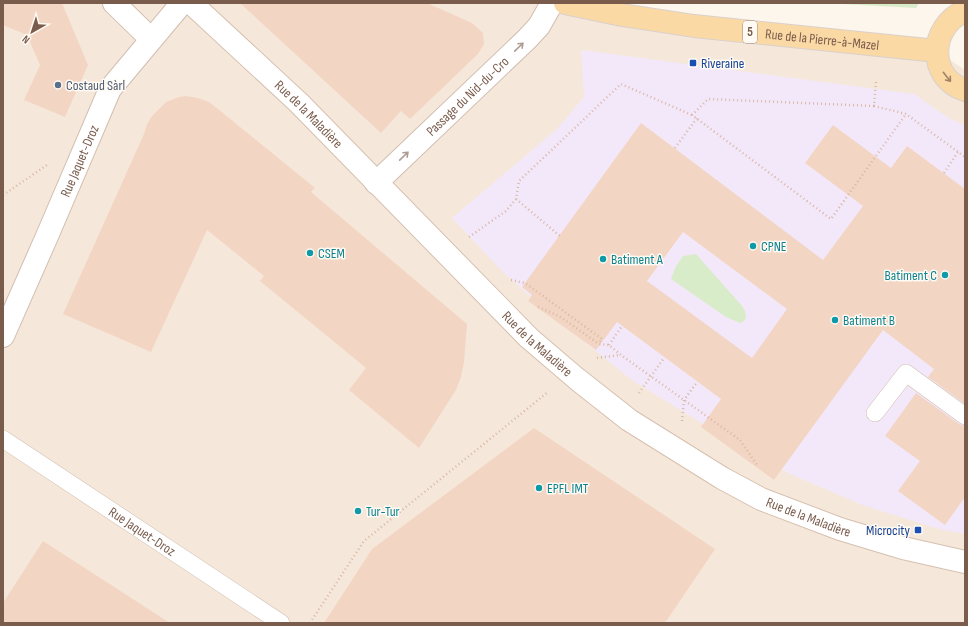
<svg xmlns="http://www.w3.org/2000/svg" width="968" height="626" font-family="'Sofia Sans Condensed',sans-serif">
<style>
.residential{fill:#f5e8da}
.education{fill:#f3e8fa}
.green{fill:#d8ecc9}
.building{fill:#f3d5c3;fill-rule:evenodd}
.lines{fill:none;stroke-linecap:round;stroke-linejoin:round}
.lane-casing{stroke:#d1beb0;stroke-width:18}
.street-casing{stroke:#d1beb0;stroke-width:24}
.secondary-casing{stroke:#d6c0b0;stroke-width:24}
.primary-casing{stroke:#dad1cd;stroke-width:24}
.path{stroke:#d9b8a5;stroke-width:2.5;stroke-dasharray:1 3;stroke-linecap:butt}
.lane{stroke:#fff;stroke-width:17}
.street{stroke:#fff;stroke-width:22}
.secondary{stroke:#fff;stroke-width:22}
.primary{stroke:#fbd9a5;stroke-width:22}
.oneway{stroke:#af9d94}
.oneway2{stroke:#a18267}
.transit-dot{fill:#1a4fb4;stroke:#fffaf3;stroke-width:1.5}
.service-dot{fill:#5c6f8a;stroke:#fffaf3;stroke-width:1.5}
.culture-dot{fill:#0f9aa8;stroke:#fffaf3;stroke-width:1.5}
.labels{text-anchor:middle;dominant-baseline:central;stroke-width:3;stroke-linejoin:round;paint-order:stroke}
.shield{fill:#fffaf3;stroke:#a28b7f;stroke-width:1}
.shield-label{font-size:13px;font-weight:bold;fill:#7a5c4d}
.street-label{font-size:14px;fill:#7a5c4d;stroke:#fffaf3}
.transit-label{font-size:14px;fill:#164399;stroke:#fffaf3;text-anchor:start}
.service-label{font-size:14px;fill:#4e5e75;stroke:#fffaf3;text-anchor:start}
.culture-label{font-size:14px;fill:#0d838f;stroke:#fffaf3;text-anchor:start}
</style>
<rect width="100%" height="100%" fill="#fdf6ec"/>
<path class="residential" d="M3 3H565L937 51 965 70V623H3Z"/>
<path class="education" d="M581 50 914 94 950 119 965 125V534L939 529 865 506 790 474 737 445 632 380 558 321 504 273 452 218 558 128 584 97Z"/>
<path class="green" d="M824 3H919L916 8Z
M696 254 742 306C747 313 748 320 740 323L726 317 671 279 676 266 683 256Z"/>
<path class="building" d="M3 3H62L88 65 65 117 24 100 40 65 27 35 3 25Z
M240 3H427L472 23 483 33 484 44 478 54 410 119 401 111 381 133Z
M186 96 198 98 209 102 218 109 315 188 311 192 467 324 464 362 461 377 456 390 419 448 349 390 366 368 260 281 264 276 207 230 151 352 63 314 144 134 147 124 152 116 166 102 179 97Z
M641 123 823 260 863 206 805 163 833 125 891 168 907 146 965 189V404L928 377 934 369 883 330 774 480 701 427 721 399 617 322 596 350 528 301 532 295 522 287ZM683 232 787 309 752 358 647 281Z
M916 393 959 424 965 426V497L945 525 898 491 920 461 885 436Z
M534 428 715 549 665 623H324L372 549Z
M43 541 170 623H3V603Z"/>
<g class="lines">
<defs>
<g id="lane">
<path d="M875 413 906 373 965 416"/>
<path id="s1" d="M3 439 281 623"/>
</g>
<g id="street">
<path d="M114 3 151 39"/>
<path id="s2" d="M376 183 527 39 539 26 552 3"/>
<path id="s3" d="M3 336 48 234 110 89 182 3"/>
</g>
<g id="secondary">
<path id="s4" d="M191 3 299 103 529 338 577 379 629 420 722 478 761 499 840 529 903 548 965 562"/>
</g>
<g id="primary">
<path id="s5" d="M565 3 622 15 694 26 937 51"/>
<path d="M965 11C929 26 927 78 965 90"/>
</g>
</defs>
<use href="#lane" class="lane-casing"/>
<use href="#street" class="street-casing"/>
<use href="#secondary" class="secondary-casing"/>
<use href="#primary" class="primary-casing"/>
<path class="path" d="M876 82 874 106 906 114 965 157
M874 106 708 99 692 115 831 219 906 114
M675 148 697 118
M944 173 958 152
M3 195 47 165
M516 199 560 236
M469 237 506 211 516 199 519 181 621 84 692 115
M511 280 525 283 602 339 599 343
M538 307 559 316 599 344 609 345 621 355 740 440 757 465
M609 345 622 326
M597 358 620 355
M639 393 664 358
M682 421 684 400 697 382
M310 623 364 541 548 392"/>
<use href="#lane" class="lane"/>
<use href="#street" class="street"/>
<use href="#secondary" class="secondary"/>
<use href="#primary" class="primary"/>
</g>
<defs><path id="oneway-shaft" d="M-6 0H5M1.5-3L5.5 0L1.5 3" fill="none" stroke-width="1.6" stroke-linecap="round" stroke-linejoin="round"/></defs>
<g class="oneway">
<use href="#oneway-shaft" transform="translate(519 47) rotate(-44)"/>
<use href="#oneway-shaft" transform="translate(404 156) rotate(-44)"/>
</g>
<use class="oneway2" href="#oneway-shaft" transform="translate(947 77) rotate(52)"/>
<g class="transit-dot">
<rect x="689" y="59" width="8" height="8" rx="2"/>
<rect x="914" y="526" width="8" height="8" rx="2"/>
</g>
<circle class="service-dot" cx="58" cy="85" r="4"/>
<g class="culture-dot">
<circle cx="753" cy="246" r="4"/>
<circle cx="310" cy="253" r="4"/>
<circle cx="603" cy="259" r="4"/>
<circle cx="945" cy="275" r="4"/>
<circle cx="835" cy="320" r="4"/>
<circle cx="539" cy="488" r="4"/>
<circle cx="358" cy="511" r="4"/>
</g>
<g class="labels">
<rect class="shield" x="743" y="21" width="14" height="22" rx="3"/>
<g class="shield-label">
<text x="750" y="32">5</text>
</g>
<g class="street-label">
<text stroke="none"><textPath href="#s5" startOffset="260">Rue de la Pierre-à-Mazel</textPath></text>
<text stroke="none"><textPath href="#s2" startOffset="126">Passage du Nid-du-Cro</textPath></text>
<text stroke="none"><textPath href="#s4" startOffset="162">Rue de la Maladière</textPath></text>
<text stroke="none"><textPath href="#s3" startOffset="191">Rue Jaquet-Droz</textPath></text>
<text stroke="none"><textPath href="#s4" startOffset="486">Rue de la Maladière</textPath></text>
<text stroke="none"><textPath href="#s4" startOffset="810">Rue de la Maladière</textPath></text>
<text stroke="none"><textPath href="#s1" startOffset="167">Rue Jaquet-Droz</textPath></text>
</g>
<g class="transit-label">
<text x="701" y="63">Riveraine</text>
<text x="910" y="530" text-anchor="end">Microcity</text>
</g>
<g class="service-label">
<text x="66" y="85">Costaud Sàrl</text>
</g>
<g class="culture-label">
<text x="761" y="246">CPNE</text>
<text x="318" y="253">CSEM</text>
<text x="611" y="259">Batiment A</text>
<text x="937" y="275" text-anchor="end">Batiment C</text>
<text x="843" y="320">Batiment B</text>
<text x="547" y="488">EPFL IMT</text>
<text x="366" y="511">Tur-Tur</text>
</g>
</g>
<rect width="968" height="626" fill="none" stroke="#7a5c4d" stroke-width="8"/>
<g transform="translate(32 32) rotate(219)" stroke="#fffaf3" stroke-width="3" paint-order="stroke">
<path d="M0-3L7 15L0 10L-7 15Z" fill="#7a5c4d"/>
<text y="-6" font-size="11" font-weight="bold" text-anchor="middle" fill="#7a5c4d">N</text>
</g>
</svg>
